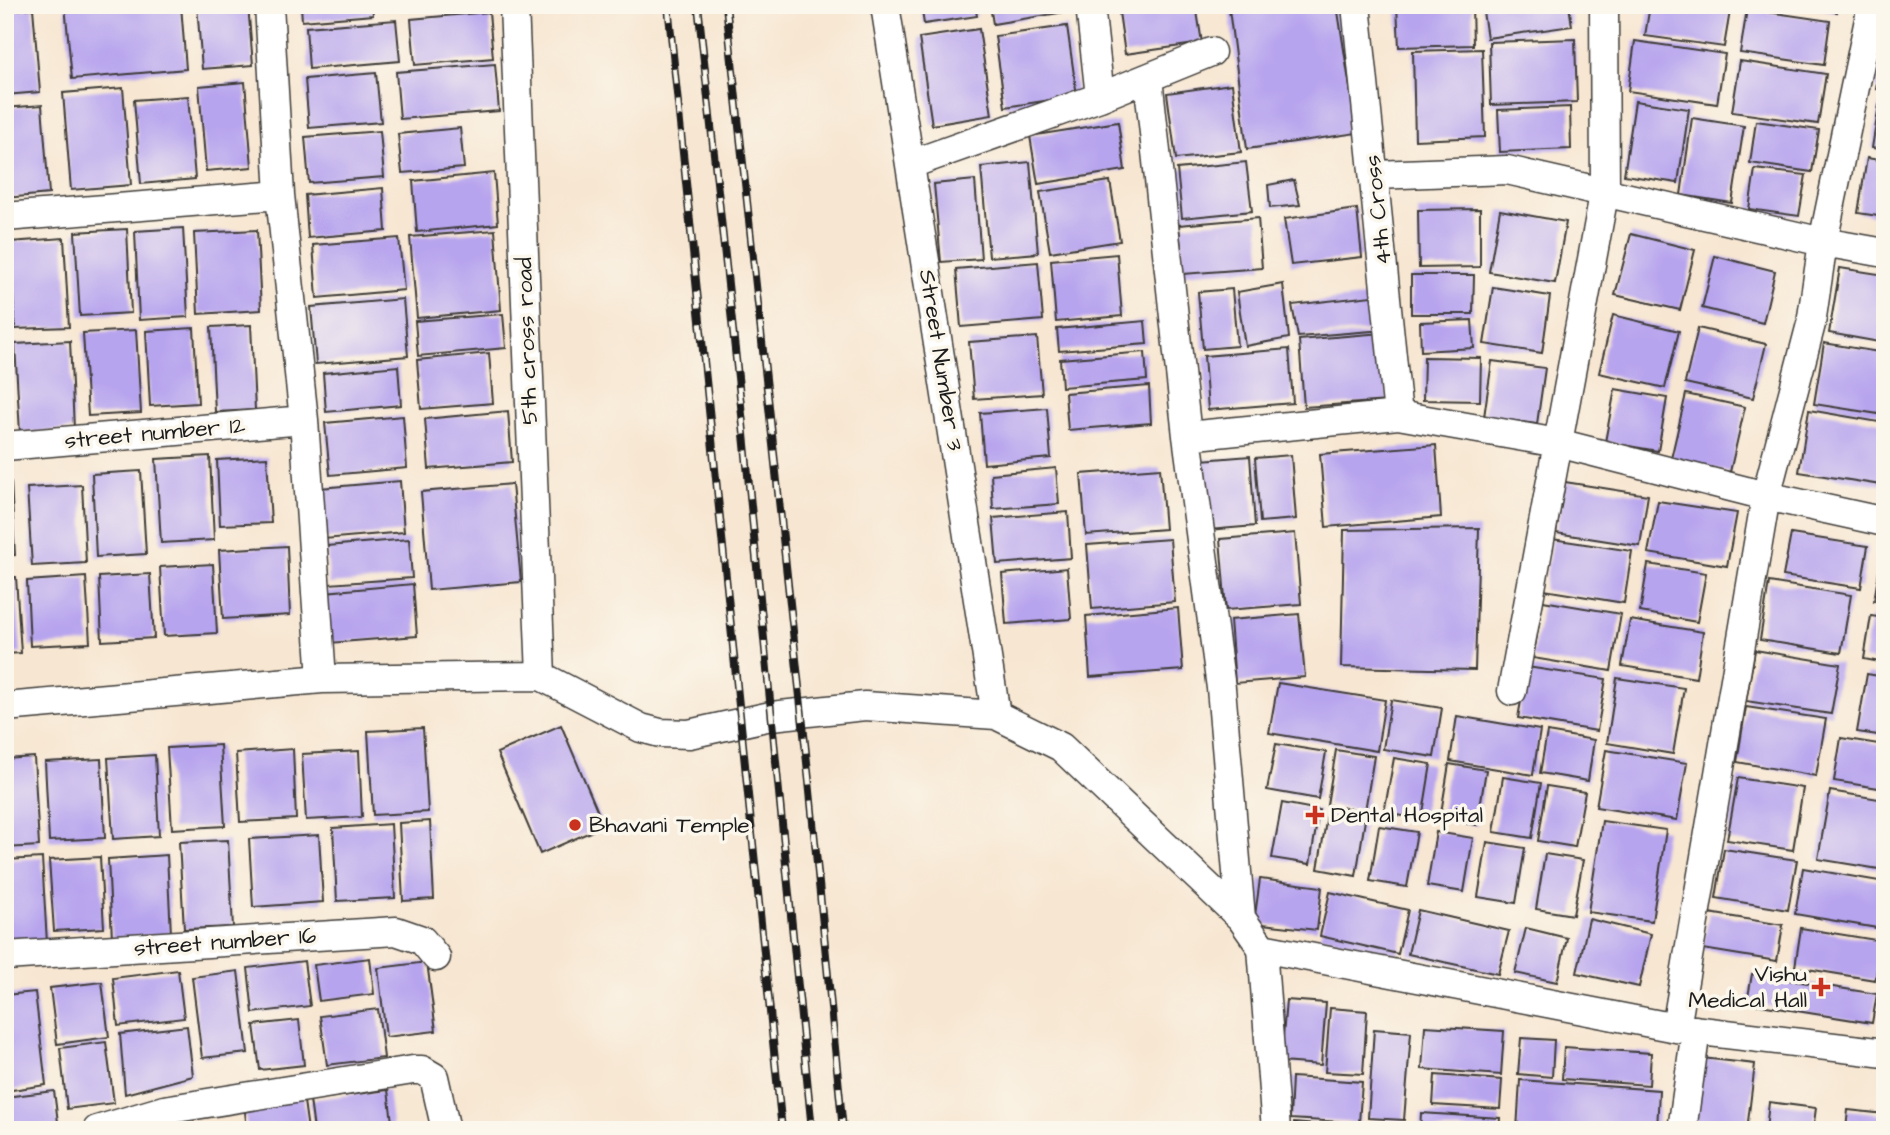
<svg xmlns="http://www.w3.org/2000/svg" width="1890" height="1135" font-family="'Architects Daughter',sans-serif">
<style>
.building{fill:#b7a4ee}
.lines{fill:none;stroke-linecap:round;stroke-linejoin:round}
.street-casing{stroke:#3d3a37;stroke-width:31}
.street{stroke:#fff;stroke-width:28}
.rail-casing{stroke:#1c1c1c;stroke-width:8}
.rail{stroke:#fbf7ec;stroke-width:5;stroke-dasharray:16;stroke-linecap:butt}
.poi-dot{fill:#c8321e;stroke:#fbf7ec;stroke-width:2.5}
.labels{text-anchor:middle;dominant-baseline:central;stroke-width:7;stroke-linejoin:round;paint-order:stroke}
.street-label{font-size:23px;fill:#1c1c1c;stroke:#fbf7ec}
.poi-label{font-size:23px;fill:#1c1c1c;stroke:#fbf7ec;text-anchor:start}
</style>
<rect width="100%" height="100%" fill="#fbf7ec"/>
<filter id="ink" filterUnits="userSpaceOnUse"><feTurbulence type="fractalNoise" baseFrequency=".0143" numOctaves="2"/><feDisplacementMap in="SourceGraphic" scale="14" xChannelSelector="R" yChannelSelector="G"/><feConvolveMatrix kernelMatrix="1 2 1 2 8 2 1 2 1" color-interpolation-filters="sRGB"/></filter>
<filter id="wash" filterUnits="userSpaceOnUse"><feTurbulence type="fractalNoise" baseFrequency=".00686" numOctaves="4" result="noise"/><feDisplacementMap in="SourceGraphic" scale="28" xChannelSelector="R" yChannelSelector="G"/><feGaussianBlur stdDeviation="1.57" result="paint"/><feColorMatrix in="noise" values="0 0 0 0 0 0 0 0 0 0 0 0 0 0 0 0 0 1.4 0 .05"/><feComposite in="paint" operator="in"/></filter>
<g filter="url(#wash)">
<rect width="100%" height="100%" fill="#f7e6d1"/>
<g id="blocks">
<path class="building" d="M65 5H181L186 69 72 79Z
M197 5H248L253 65 202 69Z
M301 5H372L373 15 302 21Z
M921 5H975L977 16 924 24Z
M990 5H1064L1065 12 993 24Z
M1118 5H1196L1202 43 1125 54Z
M1255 5H1337L1357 133 1247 149 1229 9Z
M1397 5H1472L1473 45 1399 47Z
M1482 5H1569L1572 26 1487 38Z
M1650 5H1731L1724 47 1645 36Z
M1799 5H1838L1837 12Z
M33 8 40 92 5 95V11Z
M1747 9 1830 21 1824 65 1740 53Z
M489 12 493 58 415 65 411 19Z
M396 20 400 61 309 69 306 27Z
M1067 26 1077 96 1005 107 995 36Z
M979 29 992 115 932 125 919 38Z
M1575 39 1577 102 1491 105 1489 42Z
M1635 41 1725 54 1717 104 1628 91Z
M1883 42 1885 43V90L1876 89Z
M1482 49 1485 137 1415 140 1413 51Z
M1740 61 1826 74 1818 124 1732 112Z
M495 64 499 111 400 119 396 72Z
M376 73 381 122 309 128 305 79Z
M245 82 252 167 206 171 199 86Z
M1232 84 1241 152 1176 159 1167 93Z
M123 88 131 185 71 190 63 93Z
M188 96 195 179 141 184 134 100Z
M1635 101 1689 109 1678 183 1624 175Z
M42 105 49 194 5 198V108Z
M1879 105H1885V150L1872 148Z
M1570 107 1571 149 1500 152 1498 110Z
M1692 118 1744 126 1732 203 1681 195Z
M1756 121 1819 130 1812 172 1750 163Z
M1118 122 1125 170 1038 184 1030 136Z
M460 128 464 168 402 173 398 134Z
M380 131 384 177 309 183 305 137Z
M1867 158 1885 161V217L1858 213Z
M1030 162 1038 253 989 257 981 167Z
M1246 162 1252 211 1182 218 1177 169Z
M1755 169 1806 175 1799 216 1749 209Z
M494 173 498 224 417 232 413 181Z
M975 180 981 259 941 262 934 184Z
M1294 180 1300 205 1270 208 1268 185Z
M1110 181 1120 241 1050 252 1040 192Z
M383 188 386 231 308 238 305 195Z
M1357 209 1362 257 1291 265 1284 219Z
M1480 209V267L1419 268 1418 210Z
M1500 210 1566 222 1555 283 1489 272Z
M1258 218 1262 268 1183 274 1179 225Z
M183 228 188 317 139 320 135 231Z
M127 229 131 313 80 316 75 232Z
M257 230 261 310 198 314 194 233Z
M495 230 501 310 417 318 410 237Z
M1631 234 1695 250 1680 310 1615 295Z
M64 238 69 327 15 329 10 242Z
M399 238 404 290 317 298 313 245Z
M1117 254 1122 316 1056 322 1051 260Z
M1715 256 1775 271 1763 323 1702 308Z
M1038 262 1043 320 961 327 956 269Z
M1840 268 1885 275V343L1829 333Z
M1411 275H1474L1473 314H1411Z
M1283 284 1289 338 1245 346 1237 292Z
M1493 287 1550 296 1542 353 1484 344Z
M1232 289 1237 346 1203 349 1198 292Z
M1380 295 1384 330 1298 337 1292 305Z
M403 299 408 356 316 364 311 307Z
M503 314 506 348 418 356 415 321Z
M1613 315 1679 331 1665 388 1599 373Z
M1472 320 1474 348 1421 351 1420 322Z
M1145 321 1147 344 1059 351 1057 329Z
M251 325 255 410 215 412 211 327Z
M194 328 198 403 150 406 146 331Z
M1698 328 1766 344 1753 398 1685 383Z
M136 330 141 413 88 416 83 333Z
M1382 333 1388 401 1304 407 1299 340Z
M1037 337 1042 394 974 399 969 342Z
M70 341 74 429 20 433 15 344Z
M1824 343 1885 353V415L1814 404Z
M1289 349 1293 403 1208 410 1204 356Z
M1145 352 1147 380 1062 387 1060 359Z
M489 353 493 403 421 409 417 360Z
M1424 357 1481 358 1480 401 1423 400Z
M1492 361 1545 368 1537 424 1484 417Z
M5 364 11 434H5Z
M398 366 401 405 326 412 323 373Z
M1149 386 1151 423 1068 430 1065 393Z
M1615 389 1667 398 1658 451 1605 442Z
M1686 394 1745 407 1730 472 1671 459Z
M1047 408 1051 458 984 464 980 413Z
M1809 410 1885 423V463L1881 485 1799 472Z
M508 411 512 462 429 469 425 419Z
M403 416 407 468 330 475 325 423Z
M1436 445 1441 517 1326 527 1320 454Z
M1291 455 1296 519 1260 522 1255 458Z
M210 456 214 540 161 543 156 459Z
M1250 456 1255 526 1208 530 1202 460Z
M267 457 271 523 220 525 217 460Z
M1056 468 1059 504 993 509 991 474Z
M1160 468 1165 529 1086 535 1081 474Z
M141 471 146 554 96 557 92 474Z
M400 481 404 532 324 539 320 488Z
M5 482H11L15 555 5 556Z
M1565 482 1648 495 1640 546 1556 533Z
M512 484 521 582 429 590 421 492Z
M82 485 86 563 32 566 27 488Z
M1658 501 1737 513 1727 566 1648 553Z
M1068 512 1071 558 997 564 993 518Z
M1479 528 1475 670 1341 667 1344 530Z
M1295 533 1301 604 1226 610 1220 539Z
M1791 534 1868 546 1861 588 1783 576Z
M409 539 412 578 329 584 327 546Z
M1170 539 1175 602 1092 609 1087 545Z
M1552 539 1632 551 1624 603 1544 590Z
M287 546 290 615 223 619 219 550Z
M1883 547H1885V603L1874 601Z
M213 564 217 633 164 636 160 567Z
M1648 564 1706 573 1697 622 1640 612Z
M1067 568 1071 619 1006 624 1002 574Z
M150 574 154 638 102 641 99 577Z
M5 577H16L21 653 5 654Z
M86 577 90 643 30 646 27 581Z
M1769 582 1851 595 1841 653 1760 640Z
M413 584 417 636 329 643 325 592Z
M1543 601 1621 614 1611 671 1533 658Z
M1178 608 1183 670 1090 677 1086 616Z
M1299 614 1305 677 1235 683 1230 620Z
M1871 616 1885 618V663L1864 659Z
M1630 620 1703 632 1696 678 1622 666Z
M1755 650 1840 664 1831 714 1746 701Z
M1527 667 1606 679 1597 731 1518 718Z
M1867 674 1885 677V736L1857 732Z
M1617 678 1684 688 1673 754 1607 743Z
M1278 683 1385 700 1377 751 1269 733Z
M1391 700 1442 708 1434 757 1383 749Z
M1746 707 1826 719 1816 776 1737 762Z
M1457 716 1540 730 1533 775 1450 761Z
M561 725 604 826 540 854 497 753Z
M423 728 428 812 373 815 368 731Z
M1547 732 1594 740 1588 781 1540 773Z
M1841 738 1885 745V789L1834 781Z
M1276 744 1326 752 1318 799 1267 790Z
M220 745 225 826 172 829 167 748Z
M293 749 296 819 240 822 236 753Z
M1336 750 1374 756 1365 811 1327 805Z
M1606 750 1687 763 1677 820 1596 807Z
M359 751 362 817 306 820 302 754Z
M155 755 159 836 113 839 108 758Z
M34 757 39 846 5 848V759Z
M1394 758 1431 764 1422 819 1384 813Z
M101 759 105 838 49 841 45 762Z
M1449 764 1486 770 1477 825 1440 819Z
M1503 777 1541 783 1532 838 1494 832Z
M1738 778 1803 788 1793 850 1727 840Z
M1547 786 1585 792 1575 847 1538 841Z
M1830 791 1885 800V870L1818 859Z
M1282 803 1319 810 1310 864 1272 858Z
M1327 815 1365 820 1356 876 1318 869Z
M430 821 434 899 403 901 399 823Z
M1602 821 1666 830 1652 921 1588 912Z
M391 824 395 898 337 901 333 828Z
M1379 826 1417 832 1407 887 1370 881Z
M1436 832 1473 838 1464 892 1427 886Z
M319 835 323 902 253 907 249 839Z
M228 840 233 927 184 929 179 842Z
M1487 842 1525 848 1516 903 1478 897Z
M1724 849 1797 860 1788 910 1716 898Z
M1545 854 1583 860 1573 915 1536 909Z
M167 855 171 934 112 938 108 859Z
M100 857 104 928 54 931 49 860Z
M42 858 47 943 5 946V860Z
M1803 868 1885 882 1877 928 1795 914Z
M1260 879 1322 887 1317 930 1254 923Z
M1330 892 1408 910 1398 954 1320 936Z
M1418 910 1509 931 1498 974 1408 954Z
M1709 913 1783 925 1777 961 1703 949Z
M1589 919 1651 934 1639 987 1577 973Z
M1526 928 1567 938 1557 982 1515 973Z
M1801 928 1882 941 1875 980 1795 967Z
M370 958 374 994 319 1001 314 965Z
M304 961 310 1006 253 1013 248 968Z
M427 962 436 1031 386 1037 378 968Z
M178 970 184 1018 118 1026 113 978Z
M238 971 248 1053 202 1058 192 977Z
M1752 974 1877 994 1872 1023 1747 1003Z
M102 982 109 1037 57 1044 50 988Z
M35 992 46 1085 5 1091V995Z
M1286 1000 1326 1003 1321 1065 1281 1062Z
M1330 1008 1367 1011 1363 1074 1325 1072Z
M378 1009 384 1058 327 1065 320 1016Z
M299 1020 304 1065 260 1070 254 1025Z
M187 1026 193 1076 125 1094 120 1034Z
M1425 1026 1504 1031 1501 1075 1422 1069Z
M1374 1029 1411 1032 1404 1120 1368 1118Z
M1521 1038 1554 1040 1552 1077 1518 1074Z
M106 1042 114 1103 67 1109 60 1048Z
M1564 1047 1651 1053 1649 1085 1562 1079Z
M1702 1058 1755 1064 1747 1130H1694Z
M1435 1075 1502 1080 1500 1109 1433 1105Z
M1292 1077 1362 1082 1359 1123 1290 1119Z
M1520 1080 1659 1090 1657 1130H1517Z
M388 1090 393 1130H314L310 1100Z
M54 1091 59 1130H5V1097Z
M303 1094 308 1130H247L244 1102Z
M1769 1102 1816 1108 1813 1130H1766Z
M1848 1110 1885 1114V1130H1846Z
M1421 1113 1500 1118 1499 1130H1420Z
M1294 1123 1353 1128 1352 1130H1293Z"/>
</g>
</g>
<g filter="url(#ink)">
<use href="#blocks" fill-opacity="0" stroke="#3d3a37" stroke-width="2"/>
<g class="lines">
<defs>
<path id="street" d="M269 5 280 195 304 420 322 679
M514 5 541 676
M885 5 996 715
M1090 5 1100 97
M1356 5 1398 415
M1148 78 1187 436 1221 688 1241 918
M911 164 1100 97 1211 52
M1375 175 1507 170 1823 242 1885 253
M5 217 280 195
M1187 436 1398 415 1558 443 1766 496 1885 522
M5 446 304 420
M1512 691 1605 189 1604 5
M5 707 322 679 541 676 641 728 660 733 689 734 771 716 865 706 996 715 1061 747 1241 918 1262 948 1676 1028 1885 1053
M1262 948 1276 1130
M5 956 396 931 422 940 436 957
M1676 1028 1766 496 1811 324 1823 242 1872 5
M97 1130 164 1110 413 1070H422L434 1077 446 1130
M1682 1130 1696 1030"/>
</defs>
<use href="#street" class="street-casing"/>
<use href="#street" class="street"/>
<defs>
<path id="rail" d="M668 5 782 1130
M698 5 743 424 812 1130
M726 5 809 781 843 1130"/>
</defs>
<use href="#rail" class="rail-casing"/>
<use href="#rail" class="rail"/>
</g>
</g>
<g class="poi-dot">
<path d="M1311.5 804.5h7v7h7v7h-7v7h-7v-7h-7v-7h7z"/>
<circle cx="575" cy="825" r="7"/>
<path d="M1817.5 976.5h7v7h7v7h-7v7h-7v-7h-7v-7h7z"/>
</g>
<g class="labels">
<g class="street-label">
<text transform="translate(1378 210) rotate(-96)">4th Cross</text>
<text transform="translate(527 341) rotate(-92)">5th cross road</text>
<text transform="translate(941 360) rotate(81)">Street Number 3</text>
<text transform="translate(155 433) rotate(-5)">street number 12</text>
<text transform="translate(225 942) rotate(-4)">street number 16</text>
</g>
<g class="poi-label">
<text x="1331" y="815">Dental Hospital</text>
<text x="589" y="825">Bhavani Temple</text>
<text x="1807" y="974" text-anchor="end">Vishu<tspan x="1807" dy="26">Medical Hall</tspan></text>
</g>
</g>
<rect width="1890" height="1135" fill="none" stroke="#fbf7ec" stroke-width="28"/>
</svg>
